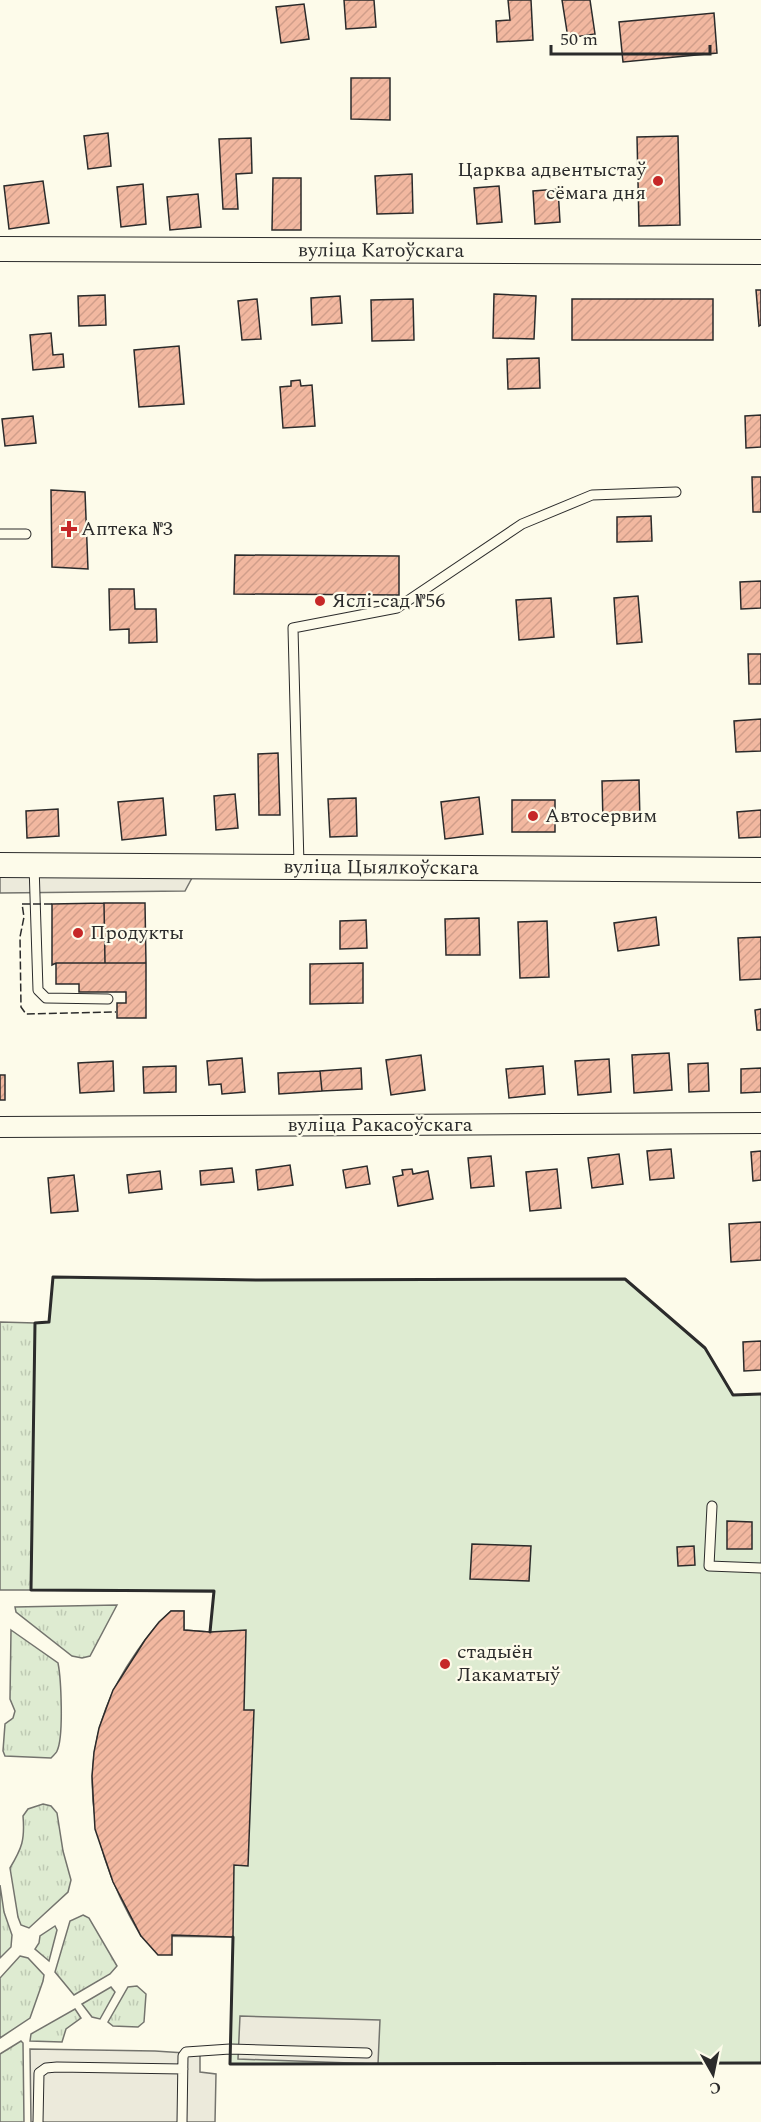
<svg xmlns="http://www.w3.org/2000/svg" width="761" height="2122" font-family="Spectral,serif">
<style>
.grass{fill:url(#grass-tufts);stroke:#74746e;stroke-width:1.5}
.pitch{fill:#deebd1;stroke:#74746e;stroke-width:1.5}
.parking{fill:#eceadb;stroke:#74746e;stroke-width:1.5}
.building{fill:url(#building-hatch);stroke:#2b2b2b;stroke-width:1.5}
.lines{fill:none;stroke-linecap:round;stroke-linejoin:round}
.service-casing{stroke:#2b2b2b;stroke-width:11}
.minor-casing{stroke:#2b2b2b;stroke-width:22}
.tertiary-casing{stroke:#2b2b2b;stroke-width:26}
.service{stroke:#fdfbea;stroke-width:9}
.minor{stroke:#fdfbea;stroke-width:20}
.tertiary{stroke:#fdfbea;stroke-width:24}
.fence{stroke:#2b2b2b;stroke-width:1.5;stroke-dasharray:8 3;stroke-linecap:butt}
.wall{stroke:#2b2b2b;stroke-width:3}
.poi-dot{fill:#c62828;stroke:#fdfbea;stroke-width:2}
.labels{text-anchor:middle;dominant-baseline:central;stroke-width:4.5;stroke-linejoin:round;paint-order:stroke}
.poi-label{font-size:20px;fill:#2b2b2b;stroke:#fdfbea;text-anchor:start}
.street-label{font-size:20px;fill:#2b2b2b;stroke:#fdfbea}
</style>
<defs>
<pattern id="grass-tufts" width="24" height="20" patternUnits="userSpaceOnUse" patternTransform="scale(1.5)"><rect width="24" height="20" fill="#deebd1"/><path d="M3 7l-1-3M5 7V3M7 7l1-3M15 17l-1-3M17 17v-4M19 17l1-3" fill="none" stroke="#bfcab4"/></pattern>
<pattern id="building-hatch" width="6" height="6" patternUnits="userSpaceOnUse" patternTransform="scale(1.5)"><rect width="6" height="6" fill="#f2b8a0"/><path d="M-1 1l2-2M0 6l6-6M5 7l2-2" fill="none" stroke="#d09e8a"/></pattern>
</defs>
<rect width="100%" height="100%" fill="#fdfbea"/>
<path class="grass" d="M0 1322 35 1323 31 1590H0Z
M117 1605 90 1656 82 1658 72 1656 16 1612 15 1607Z
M11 1630 58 1663C61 1678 64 1737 57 1751 57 1752 52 1757 51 1758L5 1756 3 1751 5 1724 13 1718 15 1711 10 1699Z
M43 1804 51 1806 57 1813 63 1851 71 1880 68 1892 29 1928 21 1925 18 1917 10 1868C22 1848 25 1840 23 1816L28 1809Z
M0 1885 4 1912 12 1935 11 1947 0 1958Z
M83 1915 89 1918 117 1966 110 1974 74 1995 55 1972 70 1921Z
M55 1926 57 1930 49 1961 35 1949 39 1943 40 1936Z
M20 1956 28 1958 44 1975 43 1981 30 2018 0 2038V1978Z
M137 1986 146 1994 144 2022 138 2027 113 2026 108 2022 128 1987Z
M111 1987 115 1992 100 2019 92 2017 82 2004Z
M75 2009 81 2018 66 2029 62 2042 30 2041 31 2034Z
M21 2041 23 2043 24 2122H0V2054Z"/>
<path class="pitch" d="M53 1277 260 1280 625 1279 705 1348 733 1395 761 1394V2063L230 2064 233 1937 141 1936C89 1850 71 1757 126 1668 139 1647 153 1627 171 1611H184V1630L210 1632 214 1592 31 1590 35 1323 49 1322Z"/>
<path class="parking" d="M193 876 185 891 0 893V877Z
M240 2016 380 2020 378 2064 238 2059Z
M30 2049 155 2051 200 2054V2072L216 2074 215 2122H31Z"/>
<path class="building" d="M344 0H374L376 27 346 29Z
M508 0H531L533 40 497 42 496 21 510 20Z
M562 0H590L595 34 568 38Z
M304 4 309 39 281 43 276 7Z
M714 13 717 53 623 62 619 22Z
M351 78H390V120L351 119Z
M108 133 111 166 88 169 84 136Z
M678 136 680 225 639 226 637 137Z
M251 138 252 173 236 174 238 209H223L219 139Z
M412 174 413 213 377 214 375 176Z
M273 178H301V230H272Z
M43 181 49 223 9 229 4 186Z
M143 184 146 224 121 227 117 187Z
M499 186 502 222 477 224 474 188Z
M558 189 560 222 535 224 533 191Z
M198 194 201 227 170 230 167 197Z
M756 290H761V325L759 326Z
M494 294 536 296 534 339 493 338Z
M105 295 106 325 79 326 78 296Z
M340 296 342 323 312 325 311 298Z
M257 299 261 339 242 340 238 301Z
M413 299 414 340 372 341 371 300Z
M572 299H713V340H572Z
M51 333 53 355 63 354 64 367 33 370 30 335Z
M179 346 184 404 139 407 134 350Z
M539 358 540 388 508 389 507 359Z
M300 380 301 386 312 385 315 426 283 428 280 387 291 386V381Z
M761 415V447L746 448 745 416Z
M33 416 36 443 5 446 2 419Z
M752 477H761V512H753Z
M51 490 85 492 88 569 52 567Z
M651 516 652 541 617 542V517Z
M235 555 399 556V595L234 594Z
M761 581V608L741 609 740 582Z
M109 589H134L135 609H156L157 642 129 643V629L110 630Z
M638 596 642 642 617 644 614 598Z
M551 598 554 637 519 640 516 600Z
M748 654H761V684H749Z
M761 719V751L736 752 734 721Z
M278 753 280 815H259L258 754Z
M639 780 640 821 603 822 602 781Z
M235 794 238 828 216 830 214 796Z
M479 797 483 834 445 839 441 802Z
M163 798 166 835 122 840 118 802Z
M356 798 357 836 330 837 328 799Z
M512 800H555V832H512Z
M58 809 59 836 27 838 26 811Z
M761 810V837L739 838 737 812Z
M104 903 105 963H56L52 965V904Z
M104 903H145L146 963H105Z
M656 917 659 945 618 951 614 923Z
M479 918 480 955H446L445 919Z
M366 920 367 948 340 949V921Z
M547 921 549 977 520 978 518 922Z
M761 937V979L740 980 738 938Z
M56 963H146V1018H117V1003H126V992H79V984H56Z
M363 963V1003L310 1004V964Z
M761 1009V1030H757L755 1010Z
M669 1053 672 1090 634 1093 632 1055Z
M421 1055 425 1090 391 1095 386 1060Z
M242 1058 245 1092 222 1094 221 1084 209 1085 207 1061Z
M609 1059 611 1092 578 1095 575 1061Z
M113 1061 114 1091 80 1093 78 1063Z
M708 1063 709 1091 689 1092 688 1064Z
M176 1066V1092L144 1093 143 1067Z
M543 1066 545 1094 509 1098 506 1069Z
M361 1068 362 1089 322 1091 320 1071Z
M761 1068V1092L741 1093V1069Z
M320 1071 322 1091 279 1094 278 1073Z
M0 1075H5V1100H0Z
M671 1149 674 1178 650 1180 647 1151Z
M761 1151V1180L753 1181 751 1152Z
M619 1154 623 1184 592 1188 588 1158Z
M491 1156 494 1186 471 1188 468 1158Z
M290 1165 293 1185 258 1190 256 1170Z
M367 1166 370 1184 346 1188 343 1170Z
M232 1168 234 1182 201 1185 200 1171Z
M412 1169 413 1174 428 1171 433 1199 398 1206 393 1177 403 1175 402 1170Z
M557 1169 561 1208 530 1211 526 1172Z
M160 1171 162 1189 129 1193 127 1175Z
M74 1175 78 1211 51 1213 48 1178Z
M761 1222V1260L731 1262 729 1224Z
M761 1341V1370L744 1371 743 1342Z
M727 1521 752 1522V1549H727Z
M472 1544 531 1546 529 1581 470 1579Z
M694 1546 695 1565 678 1566 677 1547Z
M171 1611H184V1630L210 1632 246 1630 244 1710H254L248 1866 234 1865 233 1937 172 1935V1955H158L141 1936 113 1882 95 1829 92 1776 94 1752 99 1728 113 1690 145 1640 159 1622Z"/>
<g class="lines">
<defs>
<path id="service" d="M0 534H26
M34 865 38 990 46 998 108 999
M299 865 293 628 397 608 522 524 592 495 676 492
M712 1506 709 1566 761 1568
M38 2122 39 2073 46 2068 57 2067 183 2069
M182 2122 183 2056 186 2052 230 2049 367 2053"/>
<path id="minor" d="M0 1127 761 1123"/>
<g id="tertiary">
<path id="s1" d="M0 249 761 252"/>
<path id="s2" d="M0 865 761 870"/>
</g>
</defs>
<use href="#service" class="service-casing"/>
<use href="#minor" class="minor-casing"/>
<use href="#tertiary" class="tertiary-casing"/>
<use href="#service" class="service"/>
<use href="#minor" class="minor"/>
<use href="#tertiary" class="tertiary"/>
<path class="fence" d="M52 904H22L24 917 20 937 21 1007 26 1014 116 1012"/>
<path class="wall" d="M210 1632 214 1591 31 1590 35 1323 49 1322 53 1277 260 1280 625 1279 705 1348 733 1395 761 1394
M233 1937 230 2064 761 2063"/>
</g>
<g class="poi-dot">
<circle cx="658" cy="181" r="6"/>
<path d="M66 520h6v6h6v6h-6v6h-6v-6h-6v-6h6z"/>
<circle cx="320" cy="601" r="6"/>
<circle cx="533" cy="816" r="6"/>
<circle cx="78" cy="933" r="6"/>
<circle cx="445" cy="1664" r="6"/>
</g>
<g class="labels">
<g class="poi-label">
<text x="646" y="170" text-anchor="end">Царква адвентыстаў<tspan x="646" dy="23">сёмага дня</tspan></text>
<text x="81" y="529">Аптека №3</text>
<text x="332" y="601">Яслі-сад №56</text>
<text x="545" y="816">Автосервим</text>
<text x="90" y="933">Продукты</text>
<text x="457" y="1652">стадыён<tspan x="457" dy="23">Лакаматыў</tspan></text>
</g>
<g class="street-label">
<text stroke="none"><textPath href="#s1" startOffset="381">вуліца Катоўскага</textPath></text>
<text stroke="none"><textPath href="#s2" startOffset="381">вуліца Цыялкоўскага</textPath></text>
<text x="380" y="1125">вуліца Ракасоўскага</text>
</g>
</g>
<g transform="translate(713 2074) rotate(171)" stroke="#fdfbea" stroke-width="4.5" paint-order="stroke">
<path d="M0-4.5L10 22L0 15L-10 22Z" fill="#2b2b2b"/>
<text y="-9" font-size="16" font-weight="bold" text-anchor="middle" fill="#2b2b2b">С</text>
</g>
<path d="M551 45v9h159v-9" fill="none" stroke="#2b2b2b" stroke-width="3"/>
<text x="560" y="45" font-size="18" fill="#2b2b2b" stroke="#fdfbea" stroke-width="4.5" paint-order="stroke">50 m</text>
</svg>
